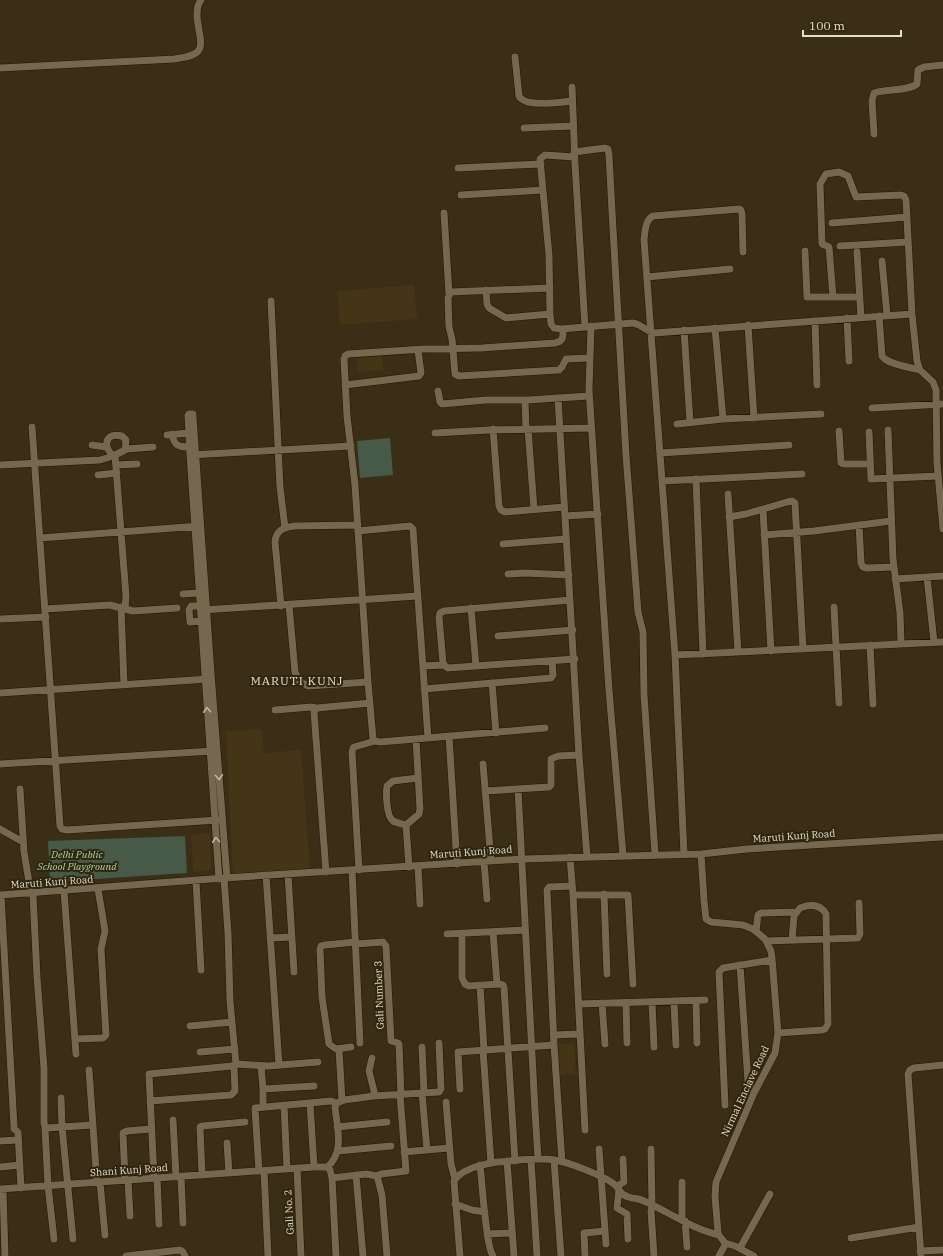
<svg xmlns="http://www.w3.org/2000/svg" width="943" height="1256" font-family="'IBM Plex Serif',serif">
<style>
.built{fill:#443516}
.green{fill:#475947}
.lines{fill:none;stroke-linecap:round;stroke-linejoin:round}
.minor-casing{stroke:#211601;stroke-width:8}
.minor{stroke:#75684f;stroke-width:7}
.oneway{stroke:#beb5a4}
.labels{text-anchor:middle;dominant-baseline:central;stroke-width:4;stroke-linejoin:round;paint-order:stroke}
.street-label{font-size:10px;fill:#e6dfd1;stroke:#30250d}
.park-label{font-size:10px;font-style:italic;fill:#aad6a9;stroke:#30250d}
.quarter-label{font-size:12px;letter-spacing:1px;fill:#e6dfd1;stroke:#30250d}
</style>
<rect width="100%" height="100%" fill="#3a2e17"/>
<path class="built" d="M414 285 417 319 340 325 337 291Z
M382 356 383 370 358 372 357 358Z
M261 729 264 753 301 750 310 869 233 875 226 731Z
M210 832 211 870 193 872 191 835Z
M574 1043 576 1074 560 1075 558 1044Z"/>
<path class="green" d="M390 438 393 475 360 478 357 441Z
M185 836 187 873 50 882 48 841Z"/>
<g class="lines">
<defs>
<path id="minor" d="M515 57 519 96C525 108 560 102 572 101
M0 68 174 59C181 58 190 57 196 53 209 45 189 16 201 0
M572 87 575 164 585 327
M524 128 573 126
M874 134 872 101 874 93C885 89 909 91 917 84L918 70 924 67 943 65
M574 152 605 148 608 149 609 155 612 211 626 455 638 612 643 632 644 695 655 854
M574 157 545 155 540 159 549 255 550 314 551 324 554 328 561 329 633 323C643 325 645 331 654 333L912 314
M458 168 541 164
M461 195 543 190
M444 213 449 294
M832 223 907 217
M840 246 908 242
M805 251 807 297H859
M857 252 861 317
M882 261 887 315
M647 277 730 269
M550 288 451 292 448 298 449 327 452 339 455 374 459 376 559 370 562 367 566 359 590 358
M486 290 487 304 489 308 506 318 550 314
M833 297 829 247 822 244 820 184 826 174 839 172 848 176 856 197 901 195 904 196 906 200 912 314 917 361 920 370 933 382 936 390 937 463 943 529
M271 301 280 487 285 528
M879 316 882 356C888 365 910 367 920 370
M847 318 849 361
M815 321 817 385
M748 325 754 418
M591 326 589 390 609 690 623 855
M715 328 723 419 821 414
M684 330 690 422
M345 385 419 376 421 373 418 350
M438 391 440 402 442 404 486 400H528L589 396
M558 398 579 755 587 856
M525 400 526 429
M872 408 943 404
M677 424 723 419
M32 427 60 826 62 829 67 830 218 820
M493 429 499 506 501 510 505 512 564 507
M528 429 534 509
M888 430 893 559 900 613 901 643
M839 431 841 463 845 464H870
M869 432 871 479 938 476
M435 433 489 430 591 428
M172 434C174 446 179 447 189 447
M167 435 189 433
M92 445 106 447
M660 453 789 445
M115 455 126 596 125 609
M191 455 351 446
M113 456C102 445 106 432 122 436L126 440 125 450
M0 465 100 460 113 456 127 449 153 447
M116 465 137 464
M98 475 117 473
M696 479 703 654
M662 481 802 474
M728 494 738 652
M763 510 771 651
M565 516 598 514
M729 517 746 514 787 502 792 501 795 503 803 649
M859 525 861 563 863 567 867 568 893 567
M358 531 410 526 413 529 428 738
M764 535 814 531 891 521
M40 538 200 526
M503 544 566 539
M508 574 525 573 569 575
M927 577 934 642
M895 579 943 576
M183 594 199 593
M570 600 444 611 440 613 439 617 443 663 445 666 448 668 575 659
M289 605 295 672 299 681 308 686 368 682
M200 606H191L189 610 190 622 201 621
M281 606 275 542C276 530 284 527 295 526L358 525
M121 607 124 685
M834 607 839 703
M471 608 476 666
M45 609 110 605 133 611 177 608
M202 610 418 596
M0 619 46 617
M498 636 573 630
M870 645 873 704
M675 655 943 642
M423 666 443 665
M492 683 496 733
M424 689 551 678 553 675 552 661
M0 693 209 679
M275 710 311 707 316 708
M545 728 380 742 375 741 373 739 368 682 355 485 347 416 344 359 345 356 348 354 424 349 482 348 555 343C564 341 563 337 563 329
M449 736 457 864
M0 764 213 751
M483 764 491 861
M20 789 24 852 31 894
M518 789 535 1111 538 1159
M485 791 549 787 551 785V759L558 756 579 755
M406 825C402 824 397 823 393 821 386 816 386 793 387 786L393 781 418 778
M0 829 23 842
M684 854 675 655 644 240C645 232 645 220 653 216L739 209 741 210 742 214 743 252
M701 854 704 900 706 919 711 922 743 925 753 929 765 939 771 951 772 958 778 1033 775 1053 754 1093 716 1182 715 1196 718 1233C719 1238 725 1240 725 1245L719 1256
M570 857 573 895 585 1130
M484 862 487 899
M418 866 420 904
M409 867 406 825 419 814 420 809 416 739
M352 870 360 1043
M359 870 352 752 353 748 354 747 375 741
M326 872 314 712 317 708 370 703
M288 874 294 972
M266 875 279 1065
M219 879 190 455 188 415 189 414H193V417L211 673 227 878
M196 881 201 970
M64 891 76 1054
M33 894 37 977 44 1068V1124L47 1128 62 1127 73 1239
M604 894 607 974
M0 895 224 878 523 859 701 854 747 849 943 837
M1 895C6 972 10 1049 14 1126V1129L18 1132 21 1188
M573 895H628L633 984
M756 931 758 915 761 913 796 912
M493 932 497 984
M462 933V978L465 984 469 986 499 984 503 985 504 987 515 1161
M447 934 525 930
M270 938 292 937
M766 941 858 938 860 934 859 903
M356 944 383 942 386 946 391 1041 398 1043 399 1044 401 1095
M740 965 748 1082 754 1093
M480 985 484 1050
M696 1001 697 1043
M652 1002 654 1047
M674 1002 676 1045
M602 1003 605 1044
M626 1003 627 1043
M579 1004 705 1000
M190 1026 232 1022
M778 1033 822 1030 825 1029 828 1024 826 914C820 904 810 904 800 908L794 916 792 940
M554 1035 579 1034
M75 1039 103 1038 106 1035 101 949 105 931 98 889
M351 1047 336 1049 329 1044 322 997 320 949 321 946 325 945 356 942
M422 1047 424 1093
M339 1049 342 1101
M483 1050 491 1163
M200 1052 235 1049
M372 1058 369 1071 374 1091V1096
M236 1064 268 1066 318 1062
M261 1066 263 1089 314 1086
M89 1070 97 1183
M263 1089V1106
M460 1089 458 1052 554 1045
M422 1093 427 1150
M61 1098 62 1127 93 1125
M150 1101 231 1095 235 1091 234 1066
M446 1102 451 1164 455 1179
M310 1103 314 1167
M284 1105 287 1169
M725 1105 719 972 723 968 772 960
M173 1120 176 1177
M337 1127 387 1122
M45 1128 48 1186 54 1239
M0 1141 18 1140
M227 1143 229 1173
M599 1149 606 1244
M651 1149 652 1205 651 1211 654 1256
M338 1151 391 1146
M404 1152 449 1148
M531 1160 537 1256
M554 1160 561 1256
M507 1161 514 1256
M562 1162 554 1045 547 890 549 887 572 886
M480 1165C482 1181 486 1247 493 1256
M0 1167 20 1165
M327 1167C345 1153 337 1127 335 1107L337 1103 344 1100 374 1096 439 1092 441 1089 439 1043
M297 1168 301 1256
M259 1171 255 1108 331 1101 337 1103
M264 1171 268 1256
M202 1175 200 1127 202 1126 245 1122
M356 1175 363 1256
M377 1176 382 1195 387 1256
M181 1177 183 1223
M154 1178 149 1074 232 1066 236 1064 230 1001 228 933 224 878
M157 1178 159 1224
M332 1178 366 1174 377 1176 381 1174 406 1171 400 1095
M125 1180 123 1133 127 1131 151 1129
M128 1180 130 1216
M100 1182 105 1235
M682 1182V1220
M617 1186 624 1182 623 1159
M0 1189 314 1167H327L330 1170 332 1178 336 1256
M3 1189 5 1256
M619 1189 617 1208 627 1214 628 1239
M455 1204 472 1210 485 1212
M685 1221 687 1247
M487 1234 512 1233
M851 1238 919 1227
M725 1243 735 1246 754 1256
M740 1248 770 1194
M920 1251 943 1250
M126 1256 180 1250 183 1252 185 1256
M460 1256 454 1181C461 1169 484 1164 497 1162 516 1161 536 1157 555 1160 568 1162 604 1176 614 1184 618 1187 619 1192 624 1195 630 1199 638 1198 644 1201 669 1212 692 1229 719 1235
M585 1256 584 1233 605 1231
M921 1256 908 1074 910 1070 914 1068 943 1065"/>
</defs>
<use href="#minor" class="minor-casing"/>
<use href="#minor" class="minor"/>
</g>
<defs><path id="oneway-chevron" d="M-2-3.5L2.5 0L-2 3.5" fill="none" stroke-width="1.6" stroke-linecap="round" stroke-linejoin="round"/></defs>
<g class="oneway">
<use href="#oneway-chevron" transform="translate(207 710) rotate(-94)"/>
<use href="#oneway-chevron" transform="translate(219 777) rotate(86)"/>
<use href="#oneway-chevron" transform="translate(216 840) rotate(-94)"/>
</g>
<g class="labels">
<g class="street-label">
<text transform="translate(794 836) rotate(-4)">Maruti Kunj Road</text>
<text transform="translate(471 852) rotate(-4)">Maruti Kunj Road</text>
<text transform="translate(52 882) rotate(-4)">Maruti Kunj Road</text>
<text transform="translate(379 995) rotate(-92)">Gali Number 3</text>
<text transform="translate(745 1091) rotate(-65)">Nirmal Enclave Road</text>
<text transform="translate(129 1170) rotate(-4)">Shani Kunj Road</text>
<text transform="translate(289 1212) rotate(-93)">Gali No. 2</text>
</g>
<g class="park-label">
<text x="77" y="854">Delhi Public<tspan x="77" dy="12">School Playground</tspan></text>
</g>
<g class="quarter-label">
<text x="297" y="680">MARUTI KUNJ</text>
</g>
</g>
<path d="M803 30v6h98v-6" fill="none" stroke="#e6dfd1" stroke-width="2"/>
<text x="809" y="30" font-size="12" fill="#e6dfd1" stroke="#30250d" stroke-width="3" paint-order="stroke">100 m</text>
</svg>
